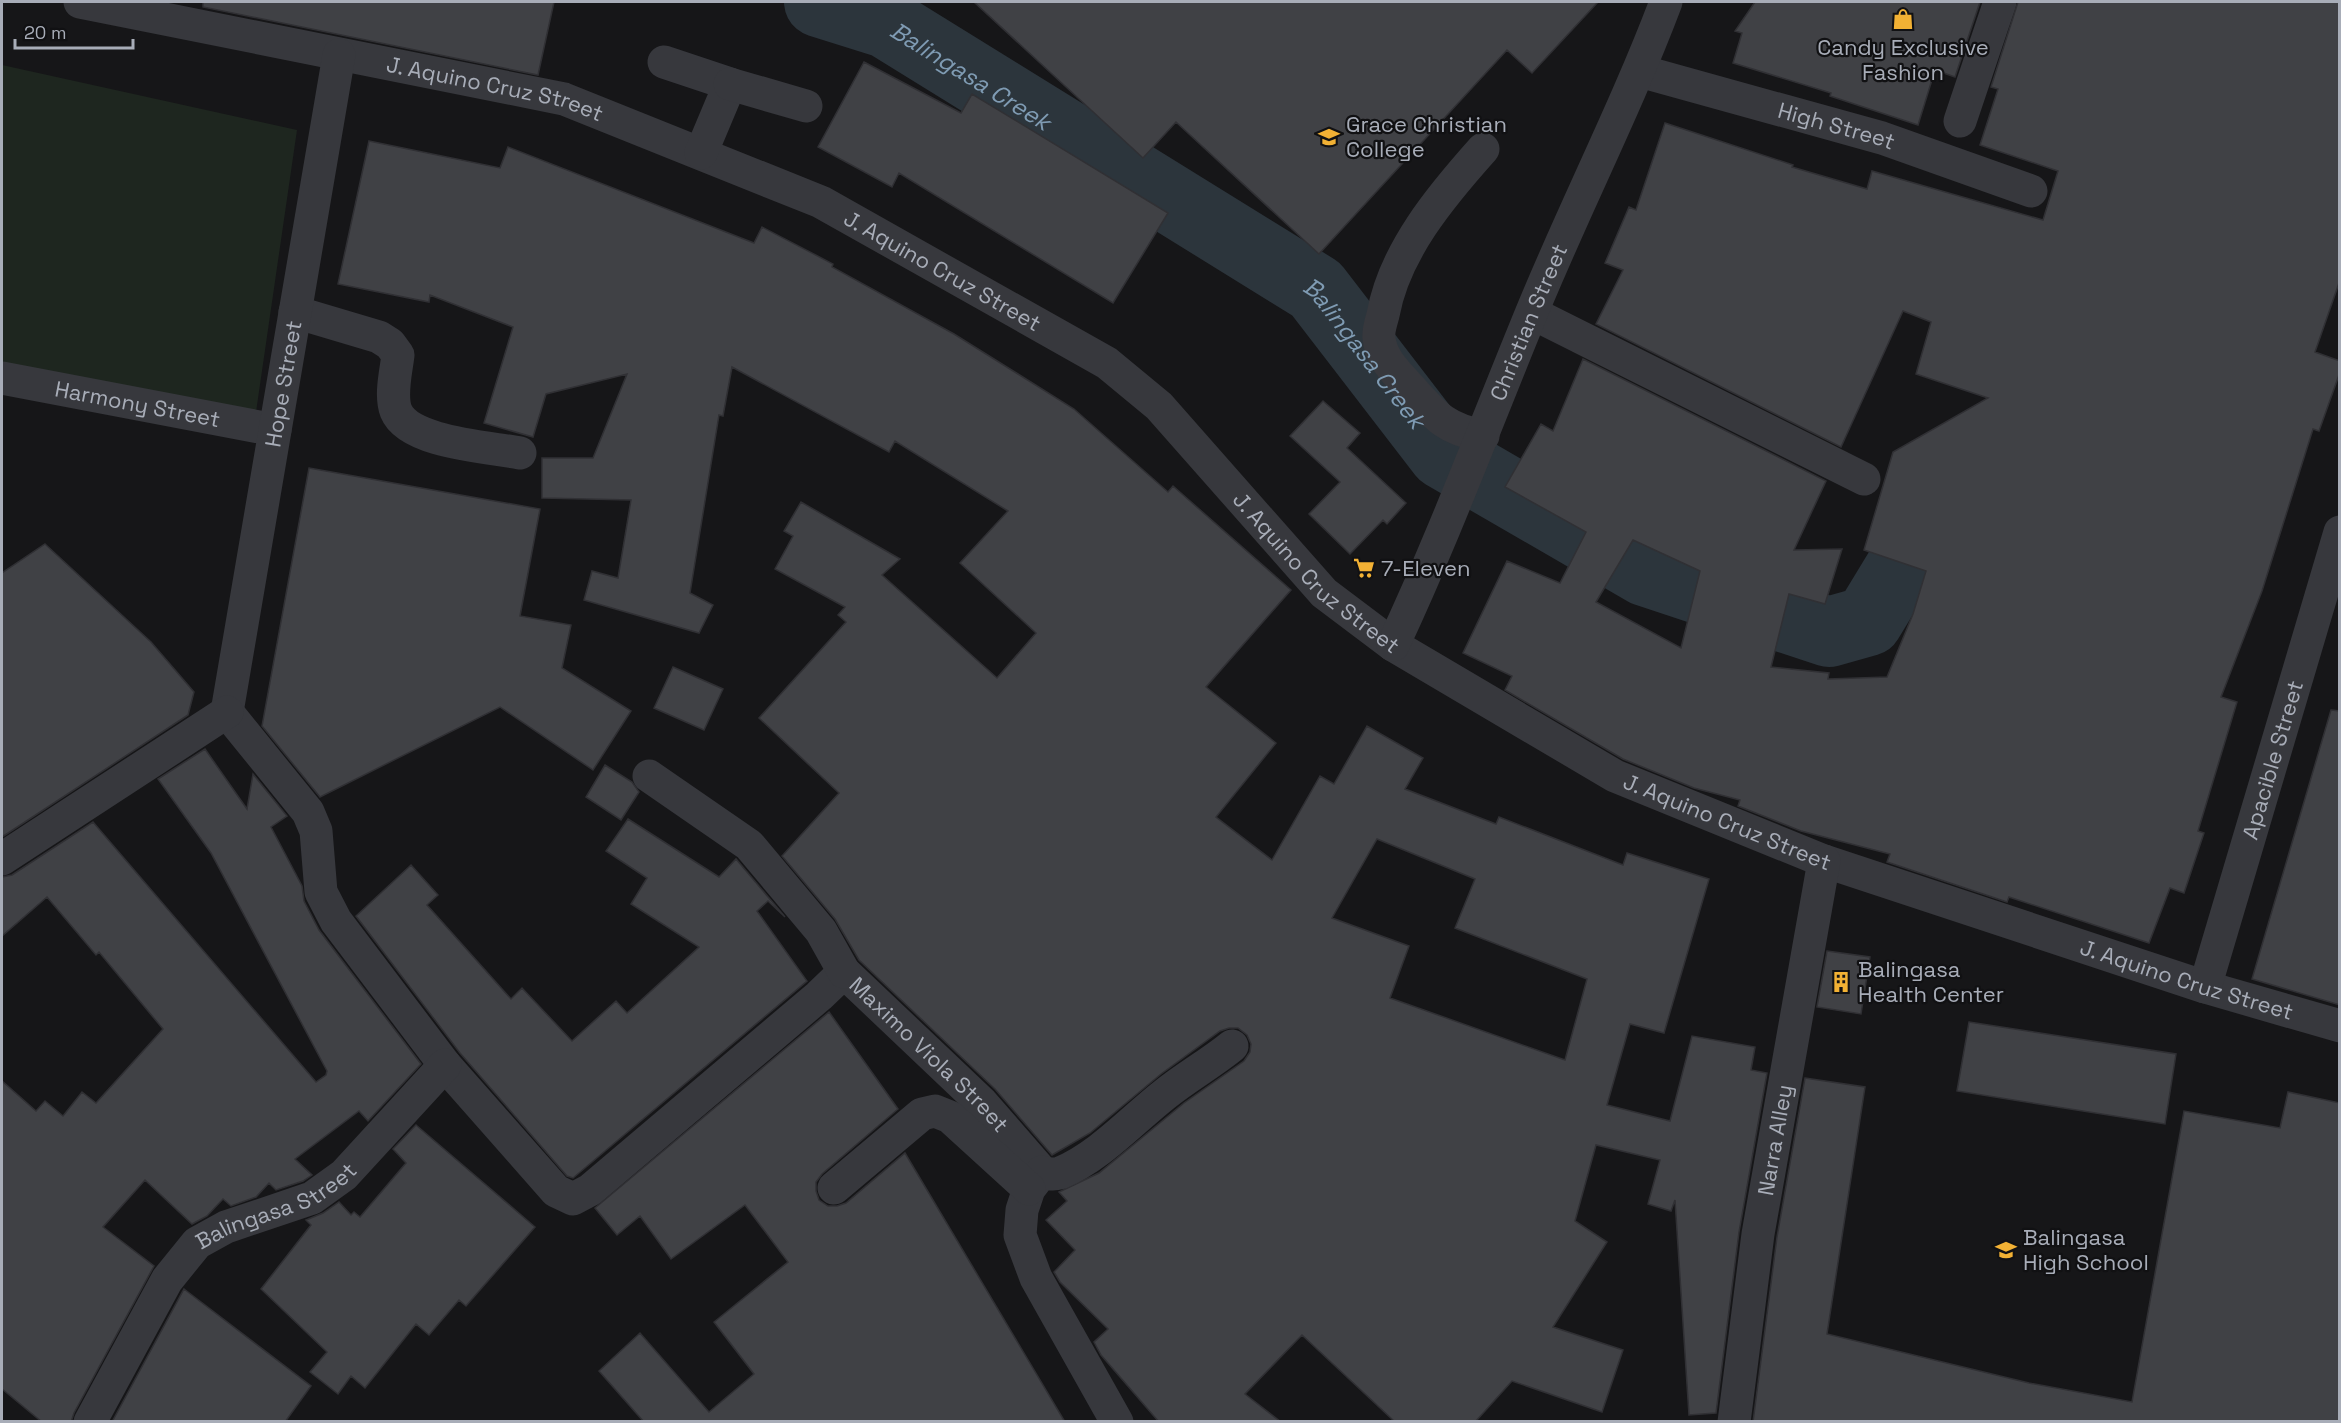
<svg xmlns="http://www.w3.org/2000/svg" width="2341" height="1423" font-family="'Space Grotesk',sans-serif">
<style>
.green{fill:#1e261f}
.lines{fill:none;stroke-linecap:round;stroke-linejoin:round}
.river{stroke:#2c353c;stroke-width:70}
.building{fill:#404145;stroke:#303034;stroke-width:1.5;fill-rule:evenodd}
.minor{stroke:#37383d;stroke-width:33}
.labels{text-anchor:middle;dominant-baseline:central;stroke-width:4.5;stroke-linejoin:round;paint-order:stroke}
.poi-label{font-size:22px;fill:#a8adb8;stroke:#111113;text-anchor:start}
.street-label{font-size:22px;fill:#a8adb8;stroke:#111113}
.water-label{font-size:24px;font-style:italic;fill:#7f9bb3;stroke:#111113}
</style>
<rect width="100%" height="100%" fill="#161618"/>
<path class="green" d="M2 65 297 130 255 419 2 375Z"/>
<g class="lines">
<path class="river" id="s1" d="M819 2 886 23 1316 289 1443 454 1645 571 1829 632 1868 621 1899 570"/>
</g>
<path class="building" d="M203 2H554L538 75 203 7Z
M974 2H1598L1532 73 1507 50 1319 254 1176 122 1143 158Z
M1755 2H1980L1955 77 1935 70 1918 125 1830 96 1831 93 1733 63 1742 33 1735 31Z
M2018 2H2340V280L2315 352 2340 361V372L2319 431 2313 429 2262 591 2221 697 2237 702 2198 831 2204 833 2184 893 2170 888 2149 943 2009 897 2007 902 1887 862 1890 854 1801 831 1738 806 1740 800 1694 788 1623 759 1505 690 1512 676 1463 653 1507 561 1560 583 1586 532 1505 487 1541 424 1553 431 1583 359 1826 481 1794 550 1842 549 1825 604 1789 594 1771 667 1829 673 1828 679 1887 677 1913 614 1926 571 1864 550 1893 452 1988 398 1916 374 1931 322 1903 311 1841 447 1596 324 1623 270 1605 263 1629 207 1636 210 1665 123 1793 165 1792 167 1867 189 1872 171 2043 220 2058 171 1980 145 1998 89 1991 87ZM1633 540 1700 571 1681 648 1596 602Z
M864 62 961 113 972 94 1168 213 1113 303 899 173 892 187 818 147Z
M369 141 500 168 508 147 754 243 762 227 833 264 832 267 954 334 1074 409 1168 492 1173 486 1291 590 1206 687 1276 743 1216 817 1272 860 1320 776 1334 784 1367 726 1423 758 1405 789 1496 824 1499 817 1623 865 1627 853 1709 879 1664 1033 1630 1024 1607 1105 1670 1121 1692 1036 1755 1047 1751 1070 1767 1073 1739 1232 1716 1413 1689 1415 1675 1200 1671 1211 1648 1204 1660 1160 1596 1145 1575 1221 1607 1242 1553 1327 1623 1350 1602 1412 1512 1381 1476 1421H1394L1302 1335 1245 1394 1281 1422H1159L1101 1355 1094 1342 1108 1329 1060 1282 1054 1272 1075 1250 1046 1220 1067 1201 1059 1192 1099 1173 1184 1103 1244 1061 1250 1052 1251 1044 1247 1035 1238 1028H1229L1220 1031 1161 1074 1090 1133 1052 1155 995 1089 859 960 835 919 782 856 839 793 759 718 846 622 838 615 845 607 775 569 793 536 784 531 801 502 900 559 882 575 997 678 1036 633 960 563 1008 511 895 441 889 452 732 367 723 416 719 415 690 593 713 605 699 633 584 600 592 571 618 578 631 500 542 498V458H593L627 374 546 394 533 437 484 423 513 327 430 295 429 302 338 284ZM1377 839 1475 879 1455 928 1587 979 1565 1060 1390 998 1409 946 1332 918Z
M1323 401 1360 433 1347 448 1406 503 1387 524 1383 520 1350 554 1309 514 1340 482 1290 436Z
M309 468 540 509 520 616 571 625 562 668 631 711 593 770 500 707 320 797 262 726Z
M45 544 151 642 194 692 188 715 2 837V573Z
M673 667 723 689 704 730 654 708Z
M2331 710 2340 711V1005L2252 979Z
M205 749 247 809 253 774 287 816 271 827 302 886 304 901 319 930 421 1064 368 1121 359 1111 295 1159 312 1175 303 1181 276 1190 269 1183 256 1197 231 1206 223 1199 207 1216 192 1224 145 1180 103 1227 154 1266 74 1413 71 1422H42L2 1389V1081L36 1111 45 1101 63 1116 82 1092 96 1103 163 1029 99 952 96 955 47 897 2 936V877L12 875 93 822 316 1082 326 1075 327 1071 211 853 158 779Z
M605 765 632 782 639 792 621 820 586 797Z
M628 819 719 877 736 859 785 917 768 901 757 911 807 981 573 1178 567 1176 460 1053 356 916 411 865 438 895 427 905 511 999 522 988 572 1041 616 1001 627 1013 699 947 631 904 647 878 606 851Z
M1827 951 1870 957 1861 1014 1817 1007Z
M829 1012 898 1109 822 1174 816 1182V1191L819 1200 828 1206H837L846 1203 905 1153 1065 1422H644L599 1371 640 1333 709 1412 754 1374 714 1322 788 1262 745 1205 671 1259 640 1216 617 1235 595 1208Z
M1969 1022 2176 1054 2165 1124 1957 1091Z
M1805 1078 1865 1087 1827 1334 2029 1383 2132 1402 2184 1111 2280 1128 2288 1092 2340 1103V1422H1753L1777 1237Z
M416 1125 535 1227 466 1306 459 1300 429 1335 416 1324 365 1388 351 1376 338 1394 310 1372 327 1352 261 1289 311 1225 306 1220 323 1213 339 1202 351 1215 354 1212 360 1217 406 1163 393 1149Z
M184 1289 311 1386 285 1422H112Z"/>
<g class="lines">
<g class="minor">
<path id="s2" d="M80 2 564 99 821 202 1107 363 1159 406 1324 593 1393 645 1615 776 1824 861 2205 987 2340 1026"/>
<path d="M664 62 730 84 701 153"/>
<path id="s3" d="M1640 71 1882 138 2031 191"/>
<path d="M730 84 806 106"/>
<path d="M1960 121 2000 2"/>
<path d="M1483 149C1441 196 1394 252 1383 315 1381 322 1378 331 1379 338 1381 360 1399 375 1413 391 1437 418 1447 429 1483 436"/>
<path d="M295 312 379 337 390 344 398 355C396 372 390 395 396 411 409 443 490 447 520 453"/>
<path d="M1532 313 1864 479"/>
<path id="s4" d="M2 378 275 430"/>
<path id="s5" d="M1393 645C1444 536 1485 426 1531 314 1574 209 1626 108 1666 2"/>
<path id="s6" d="M227 712 308 812 316 831 321 892 336 921 445 1065 556 1191 573 1199 590 1190 819 996 844 972 982 1103 1042 1172 1029 1189 1022 1210 1020 1235 1036 1278 1117 1422"/>
<path id="s7" d="M227 712 339 55"/>
<path d="M649 776 749 845 821 931 844 972"/>
<path d="M2 859 227 712"/>
<path id="s8" d="M2205 987 2340 532"/>
<path d="M1042 1172C1049 1174 1053 1175 1060 1173 1099 1157 1131 1121 1164 1095 1186 1077 1210 1064 1232 1046"/>
<path d="M834 1188 922 1114 935 1111 950 1117 1029 1189"/>
<path id="s9" d="M90 1422 167 1280 197 1243 226 1227 312 1198 344 1175 445 1065"/>
<path id="s10" d="M1734 1422 1758 1234 1824 861"/>
</g>
</g>
<defs>
<symbol id="shop-bare" viewBox="-9 -9 18 18"><path d="M-5-2.5h2.3a2.7 3.5 0 0 1 5.4 0H5L5.5 6h-11ZM-1.5-2.5h3a1.5 2.3 0 0 0-3 0Z" fill="#f2b134" stroke="#111113" stroke-width="2.5" paint-order="stroke"/></symbol>
<symbol id="university-bare" viewBox="-9 -9 18 18"><path d="M0-5L7-2L0 1L-7-2ZM-4 1L0 2.5L4 1V4Q0 6-4 4Z" fill="#f2b134" stroke="#111113" stroke-width="2.5" paint-order="stroke"/></symbol>
<symbol id="supermarket-bare" viewBox="-9 -9 18 18"><path d="M-6-5.5h2.5l.6 2H6L4.5 2H-2.5L-4.4-4H-6ZM-1.5 3.2a1.3 1.3 0 1 0 .1 0ZM3 3.2a1.3 1.3 0 1 0 .1 0Z" fill="#f2b134" stroke="#111113" stroke-width="2.5" paint-order="stroke"/></symbol>
<symbol id="building-bare" viewBox="-9 -9 18 18"><path d="M-4-6H4V6H1V3H-1V6H-4ZM-2.5-4.3h1.7v1.8h-1.7ZM.8-4.3h1.7v1.8H.8ZM-2.5-1h1.7V.8h-1.7ZM.8-1h1.7V.8H.8Z" fill="#f2b134" stroke="#111113" stroke-width="2.5" paint-order="stroke"/></symbol>
<symbol id="school-bare" viewBox="-9 -9 18 18"><path d="M0-5L7-2L0 1L-7-2ZM-4 1L0 2.5L4 1V4Q0 6-4 4Z" fill="#f2b134" stroke="#111113" stroke-width="2.5" paint-order="stroke"/></symbol>
</defs>
<g fill-rule="evenodd">
<use href="#shop-bare" x="1888" y="4" width="30" height="30"/>
<use href="#university-bare" x="1314" y="122" width="30" height="30"/>
<use href="#supermarket-bare" x="1349" y="553" width="30" height="30"/>
<use href="#building-bare" x="1826" y="967" width="30" height="30"/>
<use href="#school-bare" x="1991" y="1235" width="30" height="30"/>
</g>
<g class="labels">
<g class="poi-label">
<text x="1903" y="47" text-anchor="middle">Candy Exclusive<tspan x="1903" dy="25">Fashion</tspan></text>
<text x="1346" y="124">Grace Christian<tspan x="1346" dy="25">College</tspan></text>
<text x="1381" y="568">7-Eleven</text>
<text x="1858" y="969">Balingasa<tspan x="1858" dy="25">Health Center</tspan></text>
<text x="2023" y="1237">Balingasa<tspan x="2023" dy="25">High School</tspan></text>
</g>
<g class="street-label">
<text stroke="none"><textPath href="#s2" startOffset="424">J. Aquino Cruz Street</textPath></text>
<text stroke="none"><textPath href="#s3" startOffset="204">High Street</textPath></text>
<text stroke="none"><textPath href="#s2" startOffset="910">J. Aquino Cruz Street</textPath></text>
<text stroke="none"><textPath href="#s5" startOffset="350">Christian Street</textPath></text>
<text stroke="none"><textPath href="#s7" startOffset="333">Hope Street</textPath></text>
<text stroke="none"><textPath href="#s4" startOffset="138">Harmony Street</textPath></text>
<text stroke="none"><textPath href="#s2" startOffset="1396">J. Aquino Cruz Street</textPath></text>
<text stroke="none"><textPath href="#s8" startOffset="237">Apacible Street</textPath></text>
<text stroke="none"><textPath href="#s2" startOffset="1881">J. Aquino Cruz Street</textPath></text>
<text stroke="none"><textPath href="#s2" startOffset="2367">J. Aquino Cruz Street</textPath></text>
<text stroke="none"><textPath href="#s6" startOffset="1083">Maximo Viola Street</textPath></text>
<text stroke="none"><textPath href="#s10" startOffset="285">Narra Alley</textPath></text>
<text stroke="none"><textPath href="#s9" startOffset="297">Balingasa Street</textPath></text>
</g>
<g class="water-label">
<text stroke="none"><textPath href="#s1" startOffset="170">Balingasa Creek</textPath></text>
<text stroke="none"><textPath href="#s1" startOffset="656">Balingasa Creek</textPath></text>
</g>
</g>
<rect width="2341" height="1423" fill="none" stroke="#a8adb8" stroke-width="6"/>
<path d="M15 39v9h118v-9" fill="none" stroke="#a8adb8" stroke-width="3"/>
<text x="24" y="39" font-size="18" fill="#a8adb8" stroke="#111113" stroke-width="4.5" paint-order="stroke">20 m</text>
</svg>
